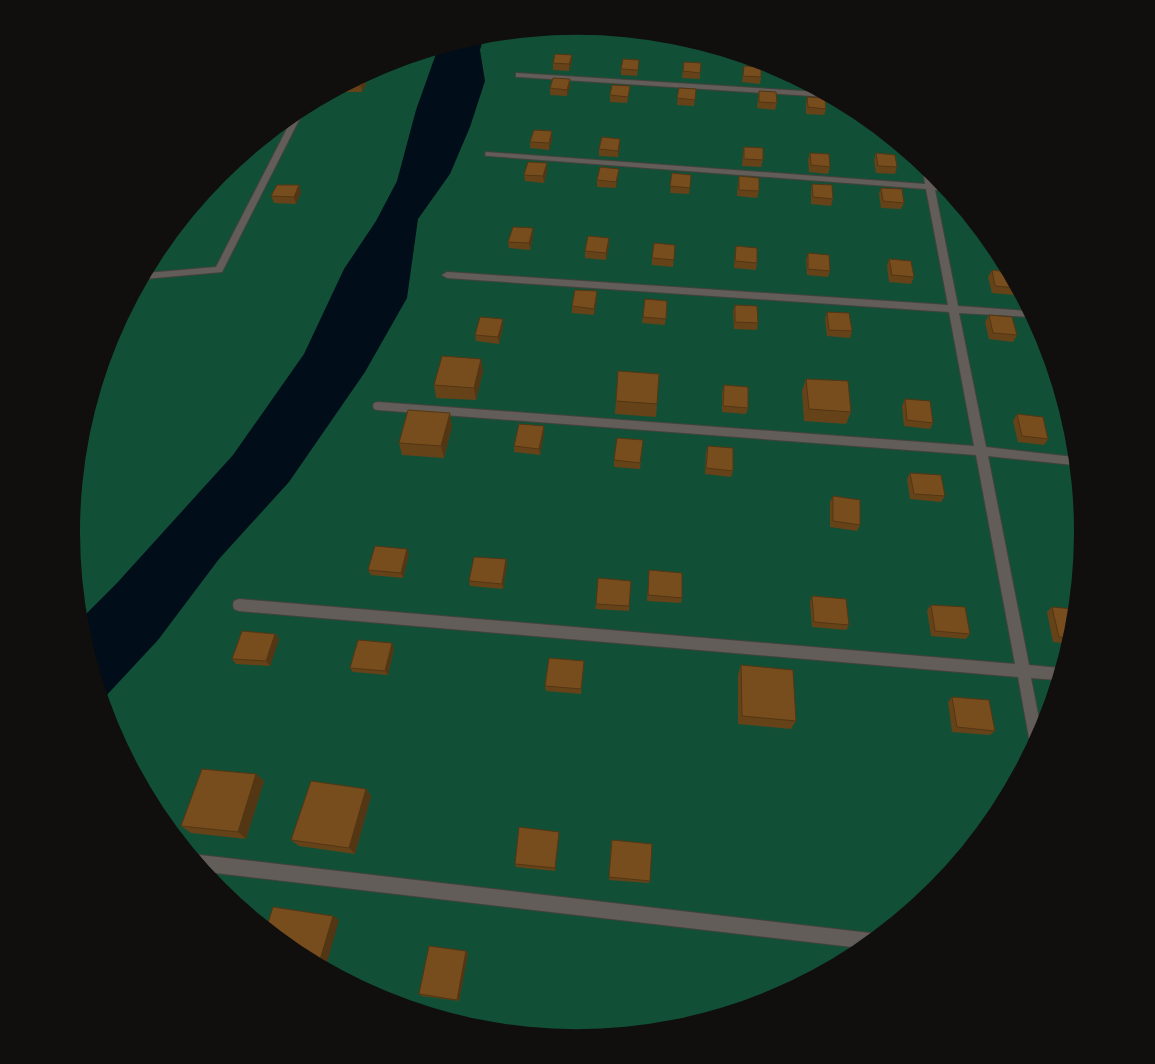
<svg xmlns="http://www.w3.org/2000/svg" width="1155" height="1064" font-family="Montserrat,sans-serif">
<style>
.green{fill:#115036}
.water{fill:#010d19}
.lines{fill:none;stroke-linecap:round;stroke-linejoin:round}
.service-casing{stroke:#45423e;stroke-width:2}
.service{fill:#625d58;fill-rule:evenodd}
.wall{fill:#664219}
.shaded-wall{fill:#533614}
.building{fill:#774d1d;stroke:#533614}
</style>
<rect width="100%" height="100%" fill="#292521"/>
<path class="green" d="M75 532a502 502 0 1 1 1004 0a502 502 0 1 1-1004 0Z"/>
<path class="water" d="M484 37 480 50 485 81 470 127 450 174 418 219 407 298 365 372 289 482 219 559 158 640 104 698 83 630 82 618 117 583 233 455 304 354 344 269 376 221 397 181 416 110 437 51Z"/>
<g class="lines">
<defs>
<path id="service" d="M516 73 819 92 827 97 519 77H516Z
M302 111 303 112 222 272 144 279 147 273 216 267 293 117Z
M486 152 925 184 923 170 925 168 932 174 934 185H942L946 190H935L958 306 1028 311 1031 317 959 313 986 447 1074 457V465L988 456 1029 665 1060 668 1057 680 1031 678 1041 729 1033 744 1029 738 1018 677 239 611 234 609 233 605 234 601 239 599 1015 664 976 455 378 410 374 409 373 406 374 403 378 402 974 446 949 312 447 278 442 275 447 272 948 305 926 189 489 156H486L485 154Z
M200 855 870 933 876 936 861 948 207 872 196 857Z"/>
</defs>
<use href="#service" class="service-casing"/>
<use href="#service" class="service"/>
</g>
<path class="wall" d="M572 55V61L569 71 553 70V63Z
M639 60 637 76 621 75V69Z
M684 62 700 73V79L682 78Z
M744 66 761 77 760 84 742 82Z
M365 77 366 84 362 92H342V89Z
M570 79V86L567 96 550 95V88Z
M800 82 810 88 800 87Z
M630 86 629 93 627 103 610 102V95Z
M679 88 696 89 694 106 677 105Z
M759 91 777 103 775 110 757 108 758 98Z
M807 97 826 109 824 115 806 114V103Z
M552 131V138L549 150 530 148V142Z
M620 139V145L618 157 599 156V149Z
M744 147 763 160 761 167 742 166 743 153Z
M810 153 830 167 828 174 809 172 808 160Z
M876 153 897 167 895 174 876 173 874 160Z
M547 170 544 183 525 181 524 175Z
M672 173 690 188 689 194 670 193Z
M618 175 616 188 597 187V180Z
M739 176 759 191 757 198 737 196 738 183Z
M812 184 833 199 831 206 811 204V191Z
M881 188 904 203 901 209 881 208 879 194Z
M301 192 296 204 274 203 271 196Z
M533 228V235L530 250 509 248 508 242Z
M609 238V245L606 260 585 258V251Z
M675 245 673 267 652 265V258Z
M736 246 757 263 756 270 734 268 735 252Z
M808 253 830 271 828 277 807 275 806 260Z
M889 259 914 277 911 284 889 282 887 266Z
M992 270 1007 272 1017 290 1014 295 992 293 988 277Z
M597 298 594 315 572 313V306Z
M645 299 667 301 665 325 642 323Z
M735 305 758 323 757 330 734 329 733 311Z
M827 312 852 331 850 338 827 336 825 319Z
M989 315 1017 335 1013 342 989 339 985 322Z
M503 319V326L499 344 476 341 475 335Z
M481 359 483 371 476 400 436 398 434 385Z
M806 379 851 412 846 424 804 421 802 391Z
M724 385 748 408 746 414 722 412V392Z
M905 399 933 423 930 429 904 426 902 406Z
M616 401 657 404 656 417 615 414Z
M1017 414 1048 439 1044 445 1018 442 1013 421Z
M452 426 444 458 402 455 399 443Z
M544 426V433L540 455 514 452V446Z
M643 440 640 469 614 467V460Z
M708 446 733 471 731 477 705 474 706 452Z
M910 473 945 496 941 502 910 499 907 479Z
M833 496 860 525 857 531 830 527V502Z
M409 554 403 578 371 575 368 570Z
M506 559 507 565 503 589 470 586 469 581Z
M649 570 682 598 681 603 647 601Z
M631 581 629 611 595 609 596 604Z
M812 596 849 625 846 630 812 627 810 602Z
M931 605 970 634 966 639 931 636 927 610Z
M1052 607 1072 631 1068 644 1053 642 1047 612Z
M275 634 279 639 270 666 236 664 232 659Z
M394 648 388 675 353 672 350 668Z
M741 665 796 721 791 729 738 724V675Z
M584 666 581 694 546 691 545 686Z
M952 697 995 731 990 735 952 732 948 702Z
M256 774 264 781 246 839 191 833 181 826Z
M366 789 371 796 355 854 299 846 291 840Z
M559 832V835L555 871 516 867 515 864Z
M611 843 650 881 649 883 609 880Z
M468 953 459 1001 422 996 419 994Z"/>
<path class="shaded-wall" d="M572 55V61L569 71V64Z
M365 77 366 84 362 92 361 86Z
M570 79V86L567 96V90Z
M552 131V138L549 150V143Z
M620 139V145L618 157V151Z
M547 163V170L544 183 543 176Z
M619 169 618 175 616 188V182Z
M299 185 301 192 296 204 294 197Z
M533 228V235L530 250 529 243Z
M609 238V245L606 260V253Z
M597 291V298L594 315V309Z
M503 319V326L499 344 498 337Z
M481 359 483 371 476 400 474 388Z
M450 413 452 426 444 458 441 446Z
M544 426V433L540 455 539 449Z
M407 549 409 554 403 578 401 573Z
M506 559 507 565 503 589 502 584Z
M275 634 279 639 270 666 266 661Z
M392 643 394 648 388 675 385 671Z
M256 774 264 781 246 839 238 832Z
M366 789 371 796 355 854 349 848Z
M559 832V835L555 871V868Z
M333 916 339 920 326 966 319 963Z
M466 951 468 953 459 1001 457 1000Z"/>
<path class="building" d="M555 54 572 55 569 64 553 63Z
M623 59 639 60 638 70 621 69Z
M684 62 701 63 700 73 683 71Z
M744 66 761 67V77L743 76Z
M364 77 361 86 349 85Z
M553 78 570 79 567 90 550 88Z
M612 85 630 86 628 97 610 95Z
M679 88 696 89 695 100 677 98Z
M759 91 776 92 777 103 759 102Z
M807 97 825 98 826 109 808 107Z
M534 130 552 131 549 143 530 142Z
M602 137 620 139 618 151 599 149Z
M744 147 763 148V160L744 159Z
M810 153 829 154 830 167 811 165Z
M876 153 895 155 897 167 878 166Z
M528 162 547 163 543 176 524 175Z
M600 167 619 169 616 182 597 180Z
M672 173 691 175 690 188 670 186Z
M739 176 759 178V191L739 190Z
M812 184 832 185 833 199 813 197Z
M277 185H299L294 197 271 196Z
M881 188 902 189 904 203 883 201Z
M513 227 533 228 529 243 508 242Z
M588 236 609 238 606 253 585 251Z
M654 243 675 245 674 260 652 258Z
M736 246 757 248V263L735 261Z
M808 253 829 255 830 271 808 269Z
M889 259 911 261 914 277 892 275Z
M992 270 1007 272 1016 288 995 286Z
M575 290 597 291 594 309 572 306Z
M645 299 667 301 666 319 643 317Z
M735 305 757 306 758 323 735 322Z
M827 312 849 313 852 331 829 330Z
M989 315 1012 317 1017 335 993 333Z
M480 317 503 319 498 337 475 335Z
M442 356 481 359 474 388 434 385Z
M618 371 659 374 657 404 616 401Z
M806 379 848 381 851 412 809 409Z
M724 385 748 387V408L723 406Z
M905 399 930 401 933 423 907 420Z
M408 410 450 413 441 446 399 443Z
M1017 414 1043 417 1048 439 1022 436Z
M519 424 544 426 539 449 514 446Z
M617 438 643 440 640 463 614 460Z
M708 446 733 448V471L706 468Z
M910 473 941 475 945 496 914 494Z
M833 496 860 500V525L833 521Z
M375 546 407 549 401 573 368 570Z
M474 557 506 559 502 584 469 581Z
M649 570 682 573V598L648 595Z
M598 578 631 581 629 606 596 604Z
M812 596 846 599 849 625 814 622Z
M931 605 965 607 970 634 935 631Z
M1052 607 1074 609 1072 631 1069 638 1059 637Z
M242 631 275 634 266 661 232 659Z
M358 640 392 643 385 671 350 668Z
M549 658 584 661 581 689 545 686Z
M741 665 793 670 796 721 742 716Z
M952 697 989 700 995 731 957 727Z
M202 769 256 774 238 832 181 826Z
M311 781 366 789 349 848 291 840Z
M519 827 559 832 555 868 515 864Z
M612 840 652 844 650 881 609 877Z
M273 907 333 916 319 963 297 951 267 926Z
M429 946 466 951 457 1000 419 994Z"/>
<path d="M0 0H1155V1064H0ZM80 532a497 497 0 1 1 994 0a497 497 0 1 1-994 0Z" fill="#100f0d" fill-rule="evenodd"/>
</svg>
